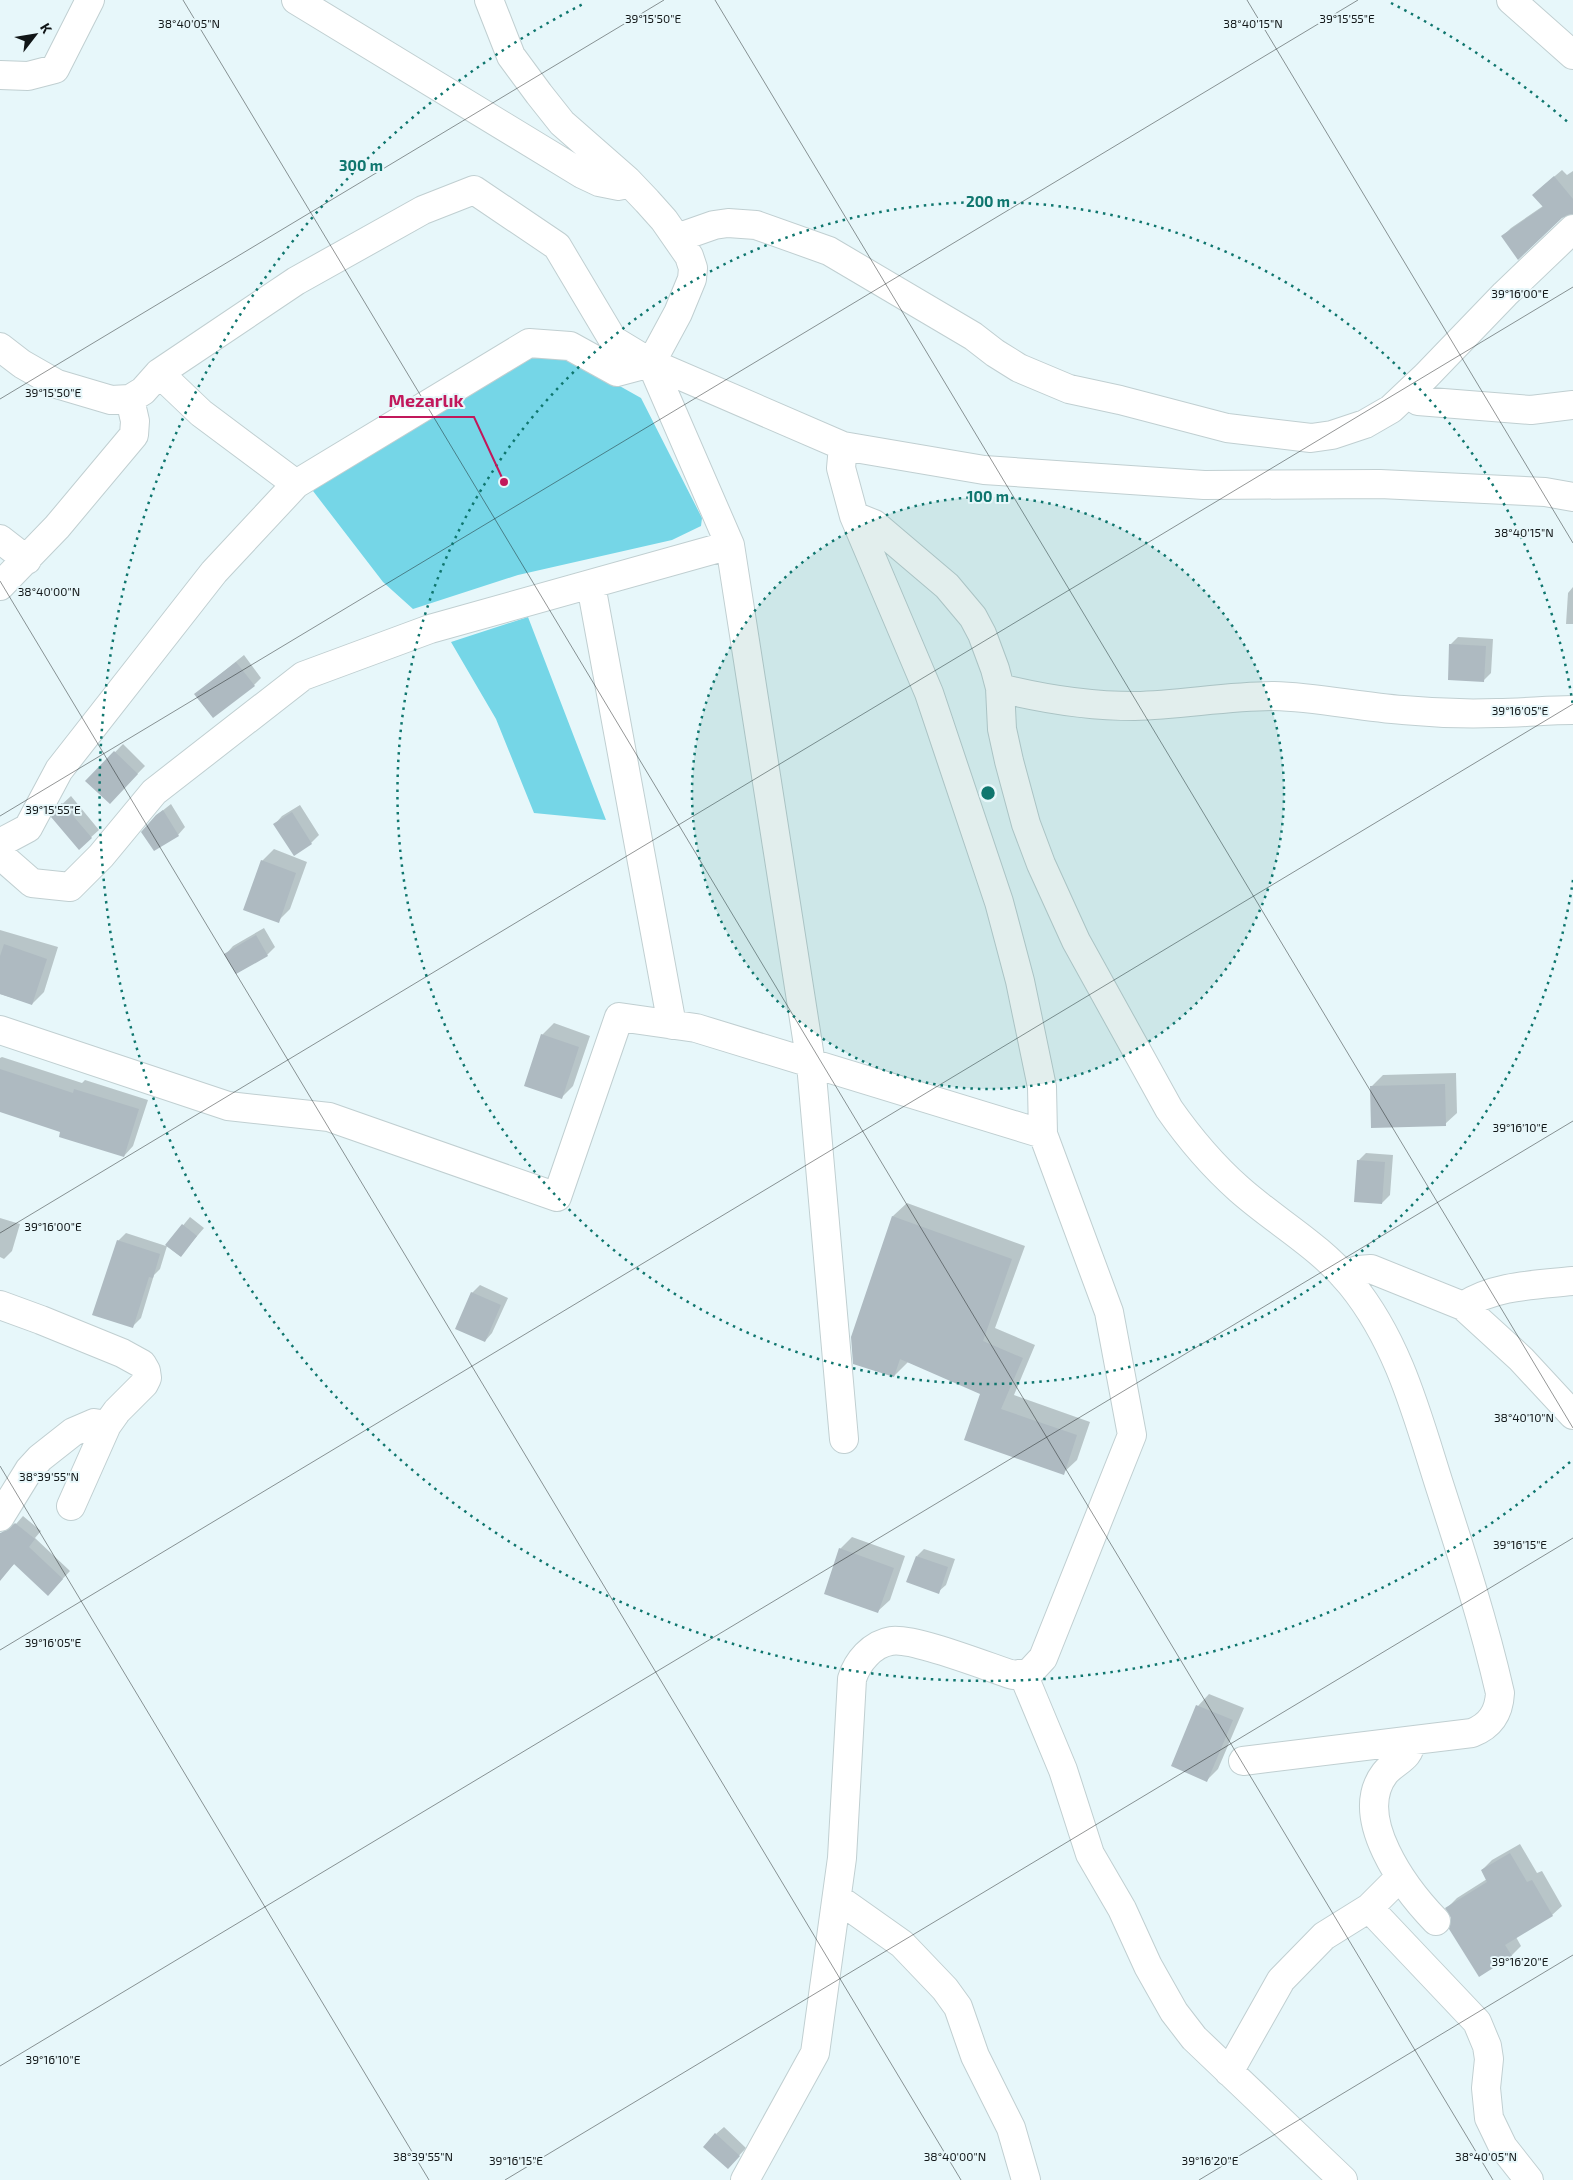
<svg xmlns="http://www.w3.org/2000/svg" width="1573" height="2180" font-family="'Exo 2',sans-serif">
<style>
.green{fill:#75d6e7}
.shadow{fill:#0003}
.building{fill:#aebac1}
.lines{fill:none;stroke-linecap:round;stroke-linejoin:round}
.minor-casing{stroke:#c0cfd1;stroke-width:30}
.minor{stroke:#fff;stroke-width:28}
.ticks{fill:none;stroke:#111617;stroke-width:1;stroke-opacity:0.45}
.ring{fill:none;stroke:#0f766e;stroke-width:2.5;stroke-dasharray:2.5 5}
.ticks-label{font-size:12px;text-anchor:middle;fill:#111617;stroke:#e7f7fa;stroke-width:4;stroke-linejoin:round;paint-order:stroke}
.centre{fill:#0f766e;stroke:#e7f7fa;stroke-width:2.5}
.ring-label{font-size:15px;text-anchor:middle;font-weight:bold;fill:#0f766e;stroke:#e7f7fa;stroke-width:4;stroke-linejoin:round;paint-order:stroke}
.leader{fill:none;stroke:#c2185b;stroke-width:2}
.callout-dot{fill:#c2185b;stroke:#e7f7fa;stroke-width:2}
.callout-label{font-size:18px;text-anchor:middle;font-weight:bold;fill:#c2185b;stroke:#e7f7fa;stroke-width:4;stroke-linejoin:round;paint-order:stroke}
</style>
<rect width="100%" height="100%" fill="#e7f7fa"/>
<path class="green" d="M527 356H555L584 366 641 398 702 518 701 526 672 540 518 575 413 609 383 582 313 491 334 472Z
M528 617 606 820 534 813 496 719 451 642Z"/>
<path class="shadow" d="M1562 170 1567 175 1573 171V213L1503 236 1511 228 1543 206 1542 187Z
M1573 587V624H1566L1568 593Z
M1458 637 1493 639 1491 673 1483 681 1450 645Z
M244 655 261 678 254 685 196 694Z
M123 744 145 766 110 802 87 781Z
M71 796 99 830 79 848 58 808Z
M171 804 185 827 178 835 157 815Z
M300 805 319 835 311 843 275 824 282 816Z
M274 849 307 862 290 909 278 921 262 861Z
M264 928 275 947 267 955 237 973 226 954 233 946Z
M0 930 58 947 44 992 32 1004 0 994Z
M554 1023 590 1036 573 1086 562 1097 542 1035Z
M2 1057 82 1083 85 1080 148 1100 133 1146 124 1156 62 1131 0 1111V1058Z
M1456 1073 1457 1113 1445 1124 1371 1087 1383 1075Z
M1366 1153 1393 1155 1390 1195 1382 1203 1358 1161Z
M907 1203 1025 1246 995 1328 1035 1345 1014 1395 1090 1422 1077 1460 1063 1473 982 1393 908 1362 894 1376 852 1337 893 1216Z
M190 1217 204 1228 180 1256 167 1246 160 1269 154 1275 141 1318 133 1326 118 1241 126 1233 166 1246Z
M0 1218 20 1224 12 1251 4 1259 0 1257Z
M480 1285 508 1298 492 1333 485 1341 472 1293Z
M23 1516 41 1531 35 1538 70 1571 55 1587 15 1563 0 1578V1535L9 1525 16 1524Z
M852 1537 905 1556 890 1600 878 1611 840 1549Z
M924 1549 955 1559 946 1585 938 1592 917 1556Z
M1209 1694 1244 1708 1218 1769 1207 1780 1198 1706Z
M1520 1844 1537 1873 1542 1871 1562 1906 1552 1915 1516 1937 1521 1946 1511 1956 1453 1918 1447 1908 1457 1898 1487 1879 1482 1870 1492 1860Z
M724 2127 746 2148 735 2160 716 2134Z"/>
<path class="building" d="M1554 176 1573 199V214L1562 218 1518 260 1501 236 1543 207 1532 195Z
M1449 644 1486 646 1484 682 1448 680Z
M236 662 255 686 213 718 194 694Z
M114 751 138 774 110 804 85 781Z
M62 803 92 838 79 850 51 817 57 807Z
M163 810 179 836 154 851 141 832 156 815Z
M292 812 312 844 294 856 273 824Z
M261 860 296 873 279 923 243 910Z
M256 935 268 956 236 974 224 954Z
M4 944 47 959 32 1005 0 994V956Z
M541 1034 579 1047 562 1099 524 1086Z
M0 1069 73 1093 74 1089 139 1109 124 1157 59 1137 60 1132 0 1112Z
M1445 1084 1446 1126 1371 1128 1370 1086Z
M1357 1160 1385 1162 1382 1204 1354 1202Z
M892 1216 1012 1259 983 1341 1023 1358 1001 1409 1077 1435 1064 1475 964 1440 980 1394 900 1359 894 1377 853 1364 851 1337Z
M182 1224 197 1236 181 1257 165 1245Z
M117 1240 160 1254 153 1278 149 1277 133 1328 92 1315Z
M471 1292 501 1305 485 1342 455 1329Z
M15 1523 35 1539 29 1547 63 1579 48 1596 14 1564 0 1581V1533L8 1530Z
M839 1548 894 1568 878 1613 824 1594Z
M916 1556 948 1567 939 1594 906 1582Z
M1196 1705 1233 1720 1207 1782 1171 1766Z
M1510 1853 1527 1882 1532 1880 1553 1916 1505 1945 1512 1956 1479 1977 1449 1929 1451 1918 1445 1908 1487 1882 1481 1870Z
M715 2133 740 2156 728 2169 703 2147Z"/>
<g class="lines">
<defs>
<path id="minor" d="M296 0 582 174 599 182 619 186 627 180
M1511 0 1573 55
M0 75 28 76 55 69 90 0
M677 238 714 225 728 223 756 225 829 251 973 336 995 353 1019 368 1069 389 1120 400 1227 428 1311 438 1332 435 1365 424 1391 409 1426 376 1505 294 1573 229
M0 347 22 364 57 384 111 400 130 399 143 391 159 373 296 281 423 210 474 190 557 246 613 340 651 363 617 372 570 346 529 343 296 484 214 572 59 770 28 828 0 843
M159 373 201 413 296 484
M1408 393 1418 401 1531 410 1573 405
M843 446 984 470 1204 485 1380 484 1545 492 1573 497
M854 516 874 524 947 586 973 617 982 634 995 669 1000 688 1002 729 1009 761 1026 824 1041 864 1076 941 1169 1109C1190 1139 1212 1165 1239 1189 1276 1222 1319 1245 1351 1284 1399 1343 1417 1415 1440 1487 1462 1555 1484 1623 1500 1693 1499 1713 1490 1726 1472 1733L1243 1761
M0 539 27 560
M730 545 811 1064 844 1439
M591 585 672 1025
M0 586 57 527 134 435 135 421 130 399
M1000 688C1044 699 1089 706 1135 706 1181 705 1227 696 1274 696 1317 697 1360 707 1403 710 1434 713 1466 714 1497 713 1522 713 1548 710 1573 710
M0 855 32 883 70 887 101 856 154 792 303 676 430 629 730 545 651 363 678 313 692 279 693 268 689 256 664 220 647 201 627 180 562 123 539 94 511 56 489 0
M0 1030 228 1106 329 1117 557 1197 619 1017 696 1028 1043 1134 1042 1087 1020 981 999 902 929 693 854 516 841 468 843 446 651 363
M1343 1275 1358 1270 1371 1269 1463 1306 1521 1359 1573 1415
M0 1305 41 1320 122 1353 142 1364 146 1371 147 1378 144 1384 117 1411 107 1425 71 1506
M1463 1306C1495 1285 1536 1285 1573 1281
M0 1517 29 1470 40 1458 73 1432 94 1423 107 1425
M1023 1674 1063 1770 1090 1854 1122 1909 1148 1966 1174 2012 1194 2038 1343 2180
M1410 1742C1412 1757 1394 1762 1385 1773 1351 1817 1405 1889 1436 1921
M837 1898 902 1944 945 1989 958 2007 975 2056 1011 2128 1026 2180
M1369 1908 1477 2022 1487 2046 1489 2059 1486 2088 1489 2118 1503 2147 1529 2180
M1229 2072 1281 1980 1324 1936 1369 1908 1400 1877
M745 2180 815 2053 842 1858 852 1679C857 1662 872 1644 891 1641 913 1637 988 1667 1013 1675L1030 1672 1043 1658 1132 1435 1109 1312 1043 1134"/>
</defs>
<use href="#minor" class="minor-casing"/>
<use href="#minor" class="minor"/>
</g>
<path class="ticks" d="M183 0 1493 2180M715 0 1573 1428M1247 0 1573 543M0 399 664 0M0 581 961 2180M0 816 1358 0M0 1233 1573 287M0 1466 429 2180M0 1650 1573 704M0 2066 1573 1121M505 2180 1573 1538M1199 2180 1573 1955"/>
<circle cx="988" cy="793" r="296" fill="#0f766e" fill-opacity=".12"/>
<g class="ring">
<circle cx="988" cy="793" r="296"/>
<path d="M1573 880A591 591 0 1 1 1573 706"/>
<path d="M1570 1462A887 887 0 1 1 585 3M1391 3A887 887 0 0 1 1570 124"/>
</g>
<g class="ticks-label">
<text x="1347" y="23">39°15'55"E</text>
<text x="653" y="23">39°15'50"E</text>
<text x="189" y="28">38°40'05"N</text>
<text x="1253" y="28">38°40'15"N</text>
<text x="1520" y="298">39°16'00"E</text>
<text x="53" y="397">39°15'50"E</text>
<text x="1524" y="537">38°40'15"N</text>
<text x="49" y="596">38°40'00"N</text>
<text x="1520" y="715">39°16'05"E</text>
<text x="53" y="814">39°15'55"E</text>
<text x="1520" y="1132">39°16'10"E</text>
<text x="53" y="1231">39°16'00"E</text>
<text x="1524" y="1422">38°40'10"N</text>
<text x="49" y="1481">38°39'55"N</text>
<text x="1520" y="1549">39°16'15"E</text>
<text x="53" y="1647">39°16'05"E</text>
<text x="1520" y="1966">39°16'20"E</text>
<text x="53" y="2064">39°16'10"E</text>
<text x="423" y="2161">38°39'55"N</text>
<text x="955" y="2161">38°40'00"N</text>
<text x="1486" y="2161">38°40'05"N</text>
<text x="516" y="2165">39°16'15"E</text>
<text x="1210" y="2165">39°16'20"E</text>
</g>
<circle cx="988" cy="793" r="8" class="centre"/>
<g class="ring-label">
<text x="361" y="171">300 m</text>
<text x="988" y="207">200 m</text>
<text x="988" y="502">100 m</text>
</g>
<path class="leader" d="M504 482L474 417H379"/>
<circle class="callout-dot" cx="504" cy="482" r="5"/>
<g class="callout-label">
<text x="426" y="407">Mezarlık</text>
</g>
<g transform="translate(35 35) rotate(59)" stroke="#e7f7fa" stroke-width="4" paint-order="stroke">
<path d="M0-4L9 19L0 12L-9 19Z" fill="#111617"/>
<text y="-8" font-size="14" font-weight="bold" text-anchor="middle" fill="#111617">K</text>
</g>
</svg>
